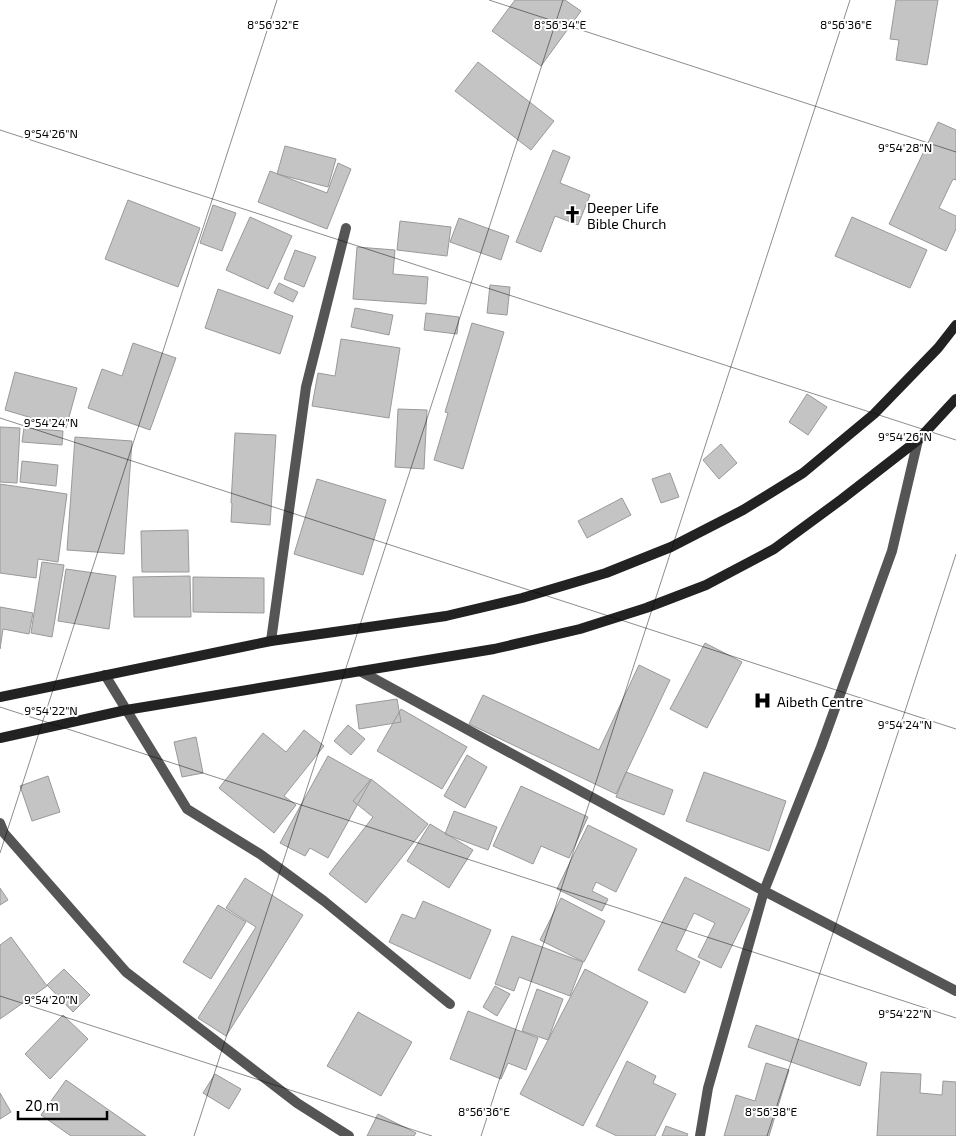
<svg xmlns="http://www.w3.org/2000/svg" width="956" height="1136" font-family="'Exo 2',sans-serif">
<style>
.building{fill:#c4c4c4;stroke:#999}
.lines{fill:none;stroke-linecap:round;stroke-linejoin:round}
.minor{stroke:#555;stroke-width:10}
.secondary{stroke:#222;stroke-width:10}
.ticks{fill:none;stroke:#000;stroke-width:1;stroke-opacity:0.45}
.labels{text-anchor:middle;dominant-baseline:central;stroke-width:4;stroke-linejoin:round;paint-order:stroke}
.poi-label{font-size:14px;fill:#000;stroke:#fff;text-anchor:start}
.ticks-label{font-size:12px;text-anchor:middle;fill:#000;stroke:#fff;stroke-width:4;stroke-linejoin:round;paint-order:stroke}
</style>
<rect width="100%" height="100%" fill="#fff"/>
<path class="building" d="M515 0H565L581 11 541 66 492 31Z
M896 0H938L927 65 896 60 899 40 890 39Z
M478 62 554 121 531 150 455 91Z
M938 122 956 130V180L953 179 939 208 956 216V229L946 251 889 224Z
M285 146 336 159 328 187 277 174Z
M553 150 570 157 560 183 590 195 578 225 555 216 541 252 516 242Z
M338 163 351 169 327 229 258 202 270 171 327 193Z
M128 200 200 228 178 287 105 259Z
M213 205 236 213 222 251 200 243Z
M250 217 292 236 268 289 226 270Z
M852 217 927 250 910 288 835 256Z
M459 218 509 236 501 260 450 242Z
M400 221 451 227 447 256 397 250Z
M357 247 395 250 393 274 428 277 426 304 353 299Z
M295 250 316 257 304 287 284 279Z
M279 283 298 292 293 302 274 293Z
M490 285 510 287 507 315 487 313Z
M218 289 293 316 280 354 205 328Z
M355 308 393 315 389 335 351 327Z
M426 313 459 317 457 334 424 330Z
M472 323 504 332 463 469 434 460 448 413 445 412Z
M341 339 400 348 389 418 312 406 318 373 335 376Z
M133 343 176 358 150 430 88 408 102 369 122 376Z
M15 372 77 388 66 428 5 410Z
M807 394 827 407 808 435 789 422Z
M398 409 427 410 424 469 395 467Z
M0 427 20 428 17 483 0 482Z
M24 428 63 431 62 445 22 442Z
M235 433 276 435 270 525 231 522 232 503H231Z
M75 437 132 441 124 554 67 550Z
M721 444 737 463 719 479 703 460Z
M22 461 58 465 56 486 20 482Z
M670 473 679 497 661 503 652 479Z
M317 479 386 500 363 575 294 554Z
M0 484 67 494 58 562 38 559 36 578 0 573Z
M622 498 631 515 587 538 578 521Z
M188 530 189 572H142L141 531Z
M42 562 64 565 52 637 31 633Z
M66 569 116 576 109 629 58 621Z
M190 576 191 617H134L133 577Z
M193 577 264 578V613L193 612Z
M0 607 33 613 29 634 3 629 0 649Z
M705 643 742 662 707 728 670 709Z
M639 665 670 680 616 794 469 724 483 695 599 750Z
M397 699 401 722 359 729 356 705Z
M401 709 467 747 442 789 377 751Z
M348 725 365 739 351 755 334 741Z
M304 730 324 746 284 796 296 805 274 833 219 788 263 733 286 752Z
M196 737 203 773 182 777 174 742Z
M467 755 487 767 465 808 444 796Z
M328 756 371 780 328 858 310 848 305 856 280 843Z
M626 772 673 790 664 815 616 797Z
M704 772 786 801 769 851 686 821Z
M48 776 60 812 32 821 20 786Z
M371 779 428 824 366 903 329 874 373 817 353 801Z
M521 786 588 817 569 858 541 846 533 864 493 846Z
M454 811 497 827 488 850 445 834Z
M430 824 473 850 449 888 407 861Z
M588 825 637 849 616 892 596 882 592 891 608 899 602 911 557 889Z
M685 877 750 909 721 968 698 957 715 923 694 913 676 950 700 962 685 993 638 970Z
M245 878 303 915 226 1036 198 1018 256 927 226 908Z
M0 888 8 900 0 905Z
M561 898 605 921 584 962 540 940Z
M423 901 491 930 470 979 389 942 402 914 415 919Z
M218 905 246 922 211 979 183 962Z
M512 936 583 962 570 996 519 977 514 991 495 984Z
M11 937 47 986 0 1019V945Z
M64 969 90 995 73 1012 47 985Z
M585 969 648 1002 583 1126 520 1094Z
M495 986 510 994 497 1016 483 1007Z
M537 989 563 999 548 1040 522 1031Z
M468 1011 538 1038 526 1070 508 1063 501 1079 450 1059Z
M358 1012 412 1042 381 1096 327 1066Z
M63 1015 88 1039 50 1079 25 1054Z
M756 1025 867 1063 860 1086 748 1047Z
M627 1061 656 1076 653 1083 676 1094 655 1136H617L596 1126Z
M766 1063 789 1070 769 1136H724L736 1095 755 1101Z
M881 1072 921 1074 920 1093 942 1095 943 1081 956 1082V1136H877Z
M215 1074 241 1089 229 1109 203 1093Z
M66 1080 146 1136H71L41 1115Z
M0 1093 11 1112 0 1119Z
M378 1114 416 1133 414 1136H367Z
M666 1126 688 1134 687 1136H662Z"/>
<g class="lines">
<path class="minor" d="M271 641 306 387 346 228
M360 671 764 891 956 991
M105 675 187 809 260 854 324 901 450 1004
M0 823 4 833 126 972 297 1103 349 1136
M700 1136 708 1088 764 891 821 747 892 551 918 440"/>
<path class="secondary" d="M0 697 271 641 446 616 522 598 606 573 671 547 743 510 803 473 874 414 938 348 956 325
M0 738 126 710 494 649 580 629 646 608 706 585 774 549 842 499 918 440 956 399"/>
</g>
<path class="ticks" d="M489 0 956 152M0 130 956 440M0 418 956 729M0 707 956 1018M0 853 277 0M0 996 432 1136M194 1136 563 0M481 1136 850 0M767 1136 956 554"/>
<defs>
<symbol id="church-bare" viewBox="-9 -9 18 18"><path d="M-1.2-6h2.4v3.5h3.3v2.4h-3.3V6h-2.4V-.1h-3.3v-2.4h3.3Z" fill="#000" stroke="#fff" stroke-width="2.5" paint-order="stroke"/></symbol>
<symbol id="hospital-bare" viewBox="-9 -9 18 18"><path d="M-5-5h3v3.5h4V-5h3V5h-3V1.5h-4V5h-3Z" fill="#000" stroke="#fff" stroke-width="2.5" paint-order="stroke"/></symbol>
</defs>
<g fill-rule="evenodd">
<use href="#church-bare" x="560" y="202" width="25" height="25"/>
<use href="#hospital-bare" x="750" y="688" width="25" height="25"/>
</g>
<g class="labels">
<g class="poi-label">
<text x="587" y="207">Deeper Life<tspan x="587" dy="16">Bible Church</tspan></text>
<text x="777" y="701">Aibeth Centre</text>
</g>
</g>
<g class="ticks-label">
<text x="273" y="29">8°56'32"E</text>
<text x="560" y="29">8°56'34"E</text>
<text x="846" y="29">8°56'36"E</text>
<text x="51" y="138">9°54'26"N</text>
<text x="905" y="152">9°54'28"N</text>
<text x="51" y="427">9°54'24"N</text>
<text x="905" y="441">9°54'26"N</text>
<text x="51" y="715">9°54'22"N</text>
<text x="905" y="729">9°54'24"N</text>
<text x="51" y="1004">9°54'20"N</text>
<text x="905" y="1018">9°54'22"N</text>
<text x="484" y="1116">8°56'36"E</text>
<text x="771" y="1116">8°56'38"E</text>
</g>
<path d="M18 1111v8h89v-8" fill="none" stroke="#000000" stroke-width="2.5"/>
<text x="25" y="1111" font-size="15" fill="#000000" stroke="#ffffff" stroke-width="4" paint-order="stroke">20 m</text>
</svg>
